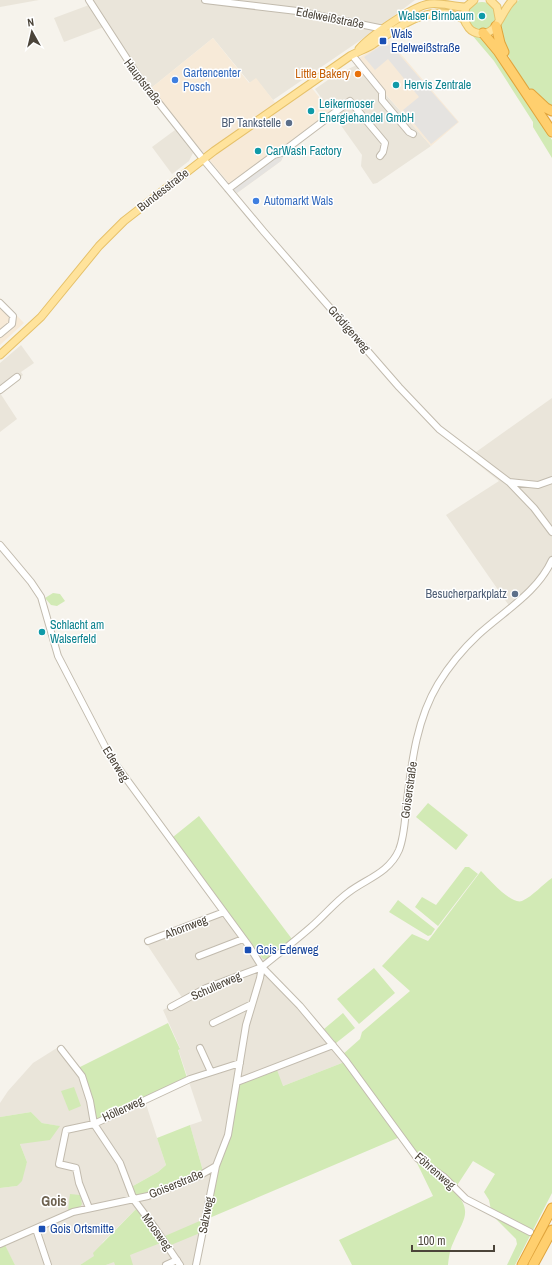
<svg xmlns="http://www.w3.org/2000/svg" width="552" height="1265" font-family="'Archivo Narrow',sans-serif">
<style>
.residential{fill:#eae5da}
.commercial{fill:#f7ead8}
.green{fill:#d2eab5}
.parking{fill:#e5e3e0}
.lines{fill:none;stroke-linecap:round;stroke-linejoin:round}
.minor-casing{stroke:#c2bbae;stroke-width:8}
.major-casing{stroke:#e6c16a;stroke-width:9}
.highway-casing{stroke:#e0a43c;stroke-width:11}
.minor{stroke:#fff;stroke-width:6}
.major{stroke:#ffe39c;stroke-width:7}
.highway{stroke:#ffcf6e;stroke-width:9}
.culture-dot{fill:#0f9aa8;stroke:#fff;stroke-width:1.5}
.transit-dot{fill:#1a4fb4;stroke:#fff;stroke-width:1.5}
.food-dot{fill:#e8710a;stroke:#fff;stroke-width:1.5}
.shop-dot{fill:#3f7fe0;stroke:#fff;stroke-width:1.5}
.service-dot{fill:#5c6f8a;stroke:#fff;stroke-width:1.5}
.labels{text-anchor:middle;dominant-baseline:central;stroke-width:3;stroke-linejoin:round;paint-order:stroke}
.culture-label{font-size:12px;fill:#0d838f;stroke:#fff;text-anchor:start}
.street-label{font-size:12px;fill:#4b4439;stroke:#fff}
.transit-label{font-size:12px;fill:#164399;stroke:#fff;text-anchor:start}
.shop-label{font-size:12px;fill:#366cbe;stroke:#fff;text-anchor:start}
.food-label{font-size:12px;fill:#c56008;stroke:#fff;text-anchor:end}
.service-label{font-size:12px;fill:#4e5e75;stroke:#fff;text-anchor:end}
.quarter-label{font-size:14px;font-weight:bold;fill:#6e6250;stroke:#fff}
</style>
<rect width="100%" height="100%" fill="#f6f3ec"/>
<path class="residential" d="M0 0H39L0 7Z
M86 0H415L371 33 273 100 256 79 250 83 213 38 150 89 109 25 64 42 54 18 89 5Z
M359 64 431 146 377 183 373 184 361 166 362 155 315 89 335 75Z
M175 130 193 153 189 161 172 174 152 147Z
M21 345 34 363 21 372 23 375 0 393 17 419 0 432V363Z
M552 398V563L547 576 532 593 512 610 446 515 499 481 469 457Z
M225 909 269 959 268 969 347 1061 283 1086 235 1118 230 1138 219 1166 198 1265H106L129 1255 137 1208 103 1242 95 1256 80 1265H15L5 1246 0 1248V1188L17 1186 27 1162 20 1144 59 1126 42 1123 31 1112 0 1117V1103L8 1091 33 1063 60 1046 78 1068 144 1098 166 1165 158 1172 133 1186 203 1171 190 1125 202 1121 178 1049 180 1048 163 1010 183 999 144 940Z"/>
<path class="commercial" d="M213 38 249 83 256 78 280 109 311 87 331 112V120L284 155 281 161 237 193 150 89Z
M388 39 459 122 431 146 356 60Z
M0 298 24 323 0 345Z"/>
<path class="green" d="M519 0H552V108C545 102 537 97 531 90 519 77 500 46 501 28 501 17 511 6 519 0Z
M468 16a14 14 0 1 1 28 0a14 14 0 1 1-28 0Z
M472 35 487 41 552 140V158L533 127V122L494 61Z
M53 593 60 594 65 601 57 606 51 605 45 598Z
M428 803 468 835 456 850 416 817Z
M199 816 292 939 269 959H263L173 837Z
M465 867H469L478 874 438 926 415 907 422 897 436 905Z
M481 871C489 879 511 905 522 901 533 896 543 884 552 878V1193L515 1265H507L517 1244 516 1239 492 1215 489 1200 484 1192 495 1174 473 1161 454 1190C473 1212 464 1218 454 1241 450 1249 449 1256 448 1265H352L339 1240 433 1196 415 1159 400 1137 207 1219 219 1166 230 1138 239 1084 277 1070 283 1086 347 1061 342 1055 360 1039 362 1032 410 991 382 966 412 934 428 941Z
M398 900 435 929 431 935 428 936 389 912Z
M374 968 395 993 359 1024 337 999Z
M343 1013 355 1028 336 1043 324 1029Z
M168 1023 180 1049 178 1050 188 1081 95 1120 78 1068Z
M74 1087 81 1106 69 1111 61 1091Z
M31 1112 42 1123 60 1126 50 1140 20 1144 27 1162 22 1181 17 1186 0 1188V1117Z
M190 1125 203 1171 137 1196 134 1193 133 1186 158 1172 166 1165 157 1138Z
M70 1194 80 1195 82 1204 80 1207 68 1210Z
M137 1208 163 1242 130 1255 133 1265H115L114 1262 106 1265H80L94 1256 93 1253Z
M202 1220 200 1233 171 1245 165 1236Z
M5 1245 15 1265H0V1248Z"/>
<path class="parking" d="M385 43 387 46 390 44 458 122 431 144 403 110 419 97 388 59 375 70 364 57Z
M284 155 281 161 237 193 232 188 278 156Z"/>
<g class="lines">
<defs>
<path id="minor" d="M89 0 140 79 203 159 264 232 399 387 439 429 509 482 538 485 552 480
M205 0 297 11 384 29
M352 55 382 92V100L409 132 413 134
M228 189 274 155 281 153 350 101 385 143 383 152 380 156
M0 303 13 316 12 324 0 334
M0 390 17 377
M509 482 534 508 552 532
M0 545 31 582 41 597 58 656 111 758 249 946 262 967 300 1006 346 1061 417 1158 444 1177 466 1199 530 1232
M148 941 224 912
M199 956 243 939
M171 1007 206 988 262 967
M213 1023 252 1004
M200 1048 211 1072
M61 1049 82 1076 90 1101 94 1124 120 1163 134 1200 155 1228 180 1265
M237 1082 333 1045
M89 1208 79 1183 76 1168 59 1164 66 1130 94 1124 190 1079 240 1063
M36 1229 48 1265
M0 1244 73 1212 148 1196 199 1176 216 1166 228 1135 246 1025 260 978 262 967C278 954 295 941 311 927 324 916 335 902 349 892 366 879 389 873 399 850 405 835 405 816 407 800 412 760 417 719 438 684 449 666 463 649 478 635 504 611 537 593 552 560
M166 1265 177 1260
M196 1265 216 1166"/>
<path id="major" d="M474 0 466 7C464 14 463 20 467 25 469 29 473 32 477 33 498 38 501 10 513 0
M490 0 497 7 499 18
M359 49C369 37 413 6 429 4 441 2 453 7 466 7
M0 355 41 317 99 246 124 221 214 151 350 56C357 52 365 49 372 45 398 27 432 0 465 20"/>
<path id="highway" d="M496 26 500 43 504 52
M483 33 498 51 552 132
M531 94 546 108 552 111
M522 1265 552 1208
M533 1265 552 1230"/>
</defs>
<use href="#minor" class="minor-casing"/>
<use href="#major" class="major-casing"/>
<use href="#highway" class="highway-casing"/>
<use href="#minor" class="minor"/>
<use href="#major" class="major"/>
<use href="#highway" class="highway"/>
</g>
<g class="culture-dot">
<circle cx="482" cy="16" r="4"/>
<circle cx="396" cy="85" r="4"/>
<circle cx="311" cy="111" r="4"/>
<circle cx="258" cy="151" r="4"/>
<circle cx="42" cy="632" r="4"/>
</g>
<g class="transit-dot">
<rect x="379" y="37" width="8" height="8" rx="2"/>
<rect x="244" y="946" width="8" height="8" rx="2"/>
<rect x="38" y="1225" width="8" height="8" rx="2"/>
</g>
<circle class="food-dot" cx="358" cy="74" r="4"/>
<g class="shop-dot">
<circle cx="175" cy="80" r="4"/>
<circle cx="256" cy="201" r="4"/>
</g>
<g class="service-dot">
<circle cx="289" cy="123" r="4"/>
<circle cx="515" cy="594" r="4"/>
</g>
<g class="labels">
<g class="culture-label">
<text x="474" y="16" text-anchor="end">Walser Birnbaum</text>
<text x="404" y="85">Hervis Zentrale</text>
<text x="319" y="104">Leikermoser<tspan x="319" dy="14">Energiehandel GmbH</tspan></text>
<text x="266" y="151">CarWash Factory</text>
<text x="50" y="625">Schlacht am<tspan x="50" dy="14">Walserfeld</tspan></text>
</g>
<g class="street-label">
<text transform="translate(330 18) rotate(11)">Edelweißstraße</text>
<text transform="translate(143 82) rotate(53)">Hauptstraße</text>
<text transform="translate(163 190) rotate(-38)">Bundesstraße</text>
<text transform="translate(349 329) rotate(49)">Grödigerweg</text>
<text transform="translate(116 764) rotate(58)">Ederweg</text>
<text transform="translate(409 790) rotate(-82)">Goiserstraße</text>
<text transform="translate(186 927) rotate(-21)">Ahornweg</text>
<text transform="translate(216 986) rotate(-24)">Schullerweg</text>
<text transform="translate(123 1109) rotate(-25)">Höllerweg</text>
<text transform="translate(435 1171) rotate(41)">Föhrenweg</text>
<text transform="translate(176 1184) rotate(-22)">Goiserstraße</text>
<text transform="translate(206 1215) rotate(-79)">Salzweg</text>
<text transform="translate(157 1232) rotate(54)">Moosweg</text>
</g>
<g class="transit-label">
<text x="391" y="34">Wals<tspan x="391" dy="14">Edelweißstraße</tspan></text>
<text x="256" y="950">Gois Ederweg</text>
<text x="50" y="1229">Gois Ortsmitte</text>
</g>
<g class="shop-label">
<text x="183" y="73">Gartencenter<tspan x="183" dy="14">Posch</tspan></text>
<text x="264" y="201">Automarkt Wals</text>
</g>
<g class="food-label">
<text x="350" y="74">Little Bakery</text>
</g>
<g class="service-label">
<text x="281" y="123">BP Tankstelle</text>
<text x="507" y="594">Besucherparkplatz</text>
</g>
<g class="quarter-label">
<text x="54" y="1201">Gois</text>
</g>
</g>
<g transform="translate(32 32) rotate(352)" stroke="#ffffff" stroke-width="3" paint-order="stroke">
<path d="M0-3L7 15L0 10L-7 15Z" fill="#4b4439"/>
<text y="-6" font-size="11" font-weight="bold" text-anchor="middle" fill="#4b4439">N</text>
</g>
<path d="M412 1245v6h82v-6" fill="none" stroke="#4b4439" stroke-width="2"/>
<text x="418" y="1245" font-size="12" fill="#4b4439" stroke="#ffffff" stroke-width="3" paint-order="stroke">100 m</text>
</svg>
